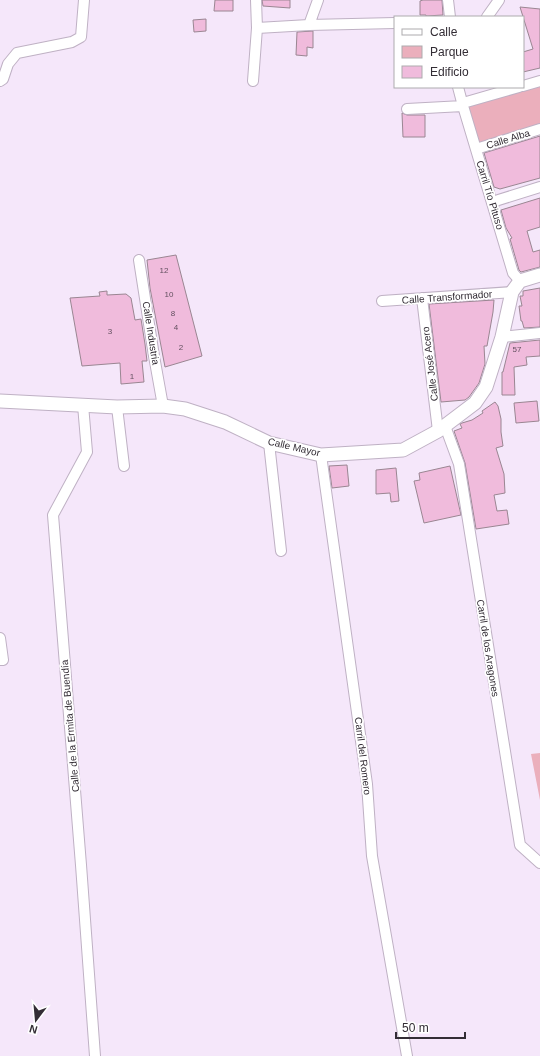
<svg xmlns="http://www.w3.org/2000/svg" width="540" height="1056" font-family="Helvetica,sans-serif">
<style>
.green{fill:#ebafbc}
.building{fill:#f0bbdc;stroke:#9a8692}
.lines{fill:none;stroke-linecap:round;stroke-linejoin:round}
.minor-casing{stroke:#bfb1c4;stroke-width:12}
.tertiary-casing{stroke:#bfb1c4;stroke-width:15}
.minor{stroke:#fff;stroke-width:10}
.tertiary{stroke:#fff;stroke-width:13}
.labels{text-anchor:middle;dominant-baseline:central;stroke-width:3.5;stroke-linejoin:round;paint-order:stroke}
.number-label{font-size:8px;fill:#62505f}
.street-label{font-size:10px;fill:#332d35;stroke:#fff}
</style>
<rect width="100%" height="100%" fill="#f5e7fa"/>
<path class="green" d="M540 81V129L476 148 463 103Z
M540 753V800L531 754Z"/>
<path class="building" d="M215 0H233V11H214Z
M262 0H290V8L263 6Z
M423 0H442L443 15 426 16V15H420V1Z
M520 7 540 9V68L523 72V52L533 49Z
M206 19V31L194 32 193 20Z
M313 31V48L307 47V56L296 55 297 32Z
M402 113 407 115H425V137H403Z
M540 136V178L500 189 494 187 484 153Z
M540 198V227L527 231 533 252 540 250V267L521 272 519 270 510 239 512 238 506 228 501 210Z
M176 255 202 356 165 367 150 288 147 260Z
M540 288V327L524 328 522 321H521L519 306H522L520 296H523V291Z
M107 291V295L126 294 131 298 135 320 141 319 145 344 147 361H142L144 382 121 384 120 363 82 366 70 298 100 296 99 292Z
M494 300 493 312 487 346H484L485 364 479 383 469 397 465 400 441 402 429 304Z
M540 340V356L526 357 527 365 514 367 515 395H502V372H503L510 343Z
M537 401 539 421 516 423 514 403Z
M495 402 498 406 501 419V432L503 446 496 448 504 474 505 493 494 495 497 511 507 510 509 524 476 529 465 463 454 431 462 428 460 424 462 423 472 420 483 413 482 411Z
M347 465 349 486 332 488 329 466Z
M450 466 461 515 424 523 414 481 420 480 419 473Z
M396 468 399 501 391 502 390 493 376 494V470Z"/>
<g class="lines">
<defs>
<path id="minor" d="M448 0 450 17
M487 17 499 0
M309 25 318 0
M257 28 309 25 395 23
M0 81 3 79 8 64 17 53 72 42 81 37 84 0
M253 81 257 28 256 0
M523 86 540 81
M458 87 463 106 513 273 520 281
M463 103 519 87
M407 109 463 106
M476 149 540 129
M492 202 540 187
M139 260 154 356 163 406
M422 298 438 431
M382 301 512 292
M502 337 540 333
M83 405 87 452 53 515 81 865 95 1056
M117 407 124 466
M445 426 459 464 520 845 540 863
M269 443 281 551
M321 455 367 784 372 856 407 1056
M0 638 3 660H0"/>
<path id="tertiary" d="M0 401 117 407 163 406 185 409 225 422 269 443 321 455 403 450 438 431 475 403 486 387 502 337 512 292 520 281 540 275"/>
</defs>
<use href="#minor" class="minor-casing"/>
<use href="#tertiary" class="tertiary-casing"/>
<use href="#minor" class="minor"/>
<use href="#tertiary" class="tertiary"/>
</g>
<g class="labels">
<g class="number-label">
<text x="164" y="270">12</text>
<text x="169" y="294">10</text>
<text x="173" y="313">8</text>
<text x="176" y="327">4</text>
<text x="110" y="331">3</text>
<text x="181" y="347">2</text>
<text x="517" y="349">57</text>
<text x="132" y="376">1</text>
</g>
<g class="street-label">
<text transform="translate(508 139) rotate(-17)">Calle Alba</text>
<text transform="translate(490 195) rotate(73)">Carril Tío Pituso</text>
<text transform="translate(447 297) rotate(-4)">Calle Transformador</text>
<text transform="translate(151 333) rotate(81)">Calle Industria</text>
<text transform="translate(430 364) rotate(-97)">Calle José Acero</text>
<text transform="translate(294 447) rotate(13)">Calle Mayor</text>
<text transform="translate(488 648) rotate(81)">Carril de los Aragones</text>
<text transform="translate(70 726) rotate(-95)">Calle de la Ermita de Buendía</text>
<text transform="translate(363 756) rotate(83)">Carril del Romero</text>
</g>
</g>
<rect x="394" y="16" width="130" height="72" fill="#ffffff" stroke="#adabae"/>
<rect x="402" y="29" width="20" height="6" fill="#ffffff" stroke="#adabae"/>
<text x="430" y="36" font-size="12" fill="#332d35">Calle</text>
<rect x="402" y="46" width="20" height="12" fill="#ebafbc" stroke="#adabae"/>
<text x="430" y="56" font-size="12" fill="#332d35">Parque</text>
<rect x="402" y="66" width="20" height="12" fill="#f0bbdc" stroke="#adabae"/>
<text x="430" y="76" font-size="12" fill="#332d35">Edificio</text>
<g transform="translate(36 1020) rotate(196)" stroke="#ffffff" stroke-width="3" paint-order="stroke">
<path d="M0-3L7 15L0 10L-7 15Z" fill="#332d35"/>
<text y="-6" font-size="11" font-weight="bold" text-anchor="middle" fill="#332d35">N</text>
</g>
<path d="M396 1032v6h69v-6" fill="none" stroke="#332d35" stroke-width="2"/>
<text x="402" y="1032" font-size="12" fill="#332d35" stroke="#ffffff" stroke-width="3" paint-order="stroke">50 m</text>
</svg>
